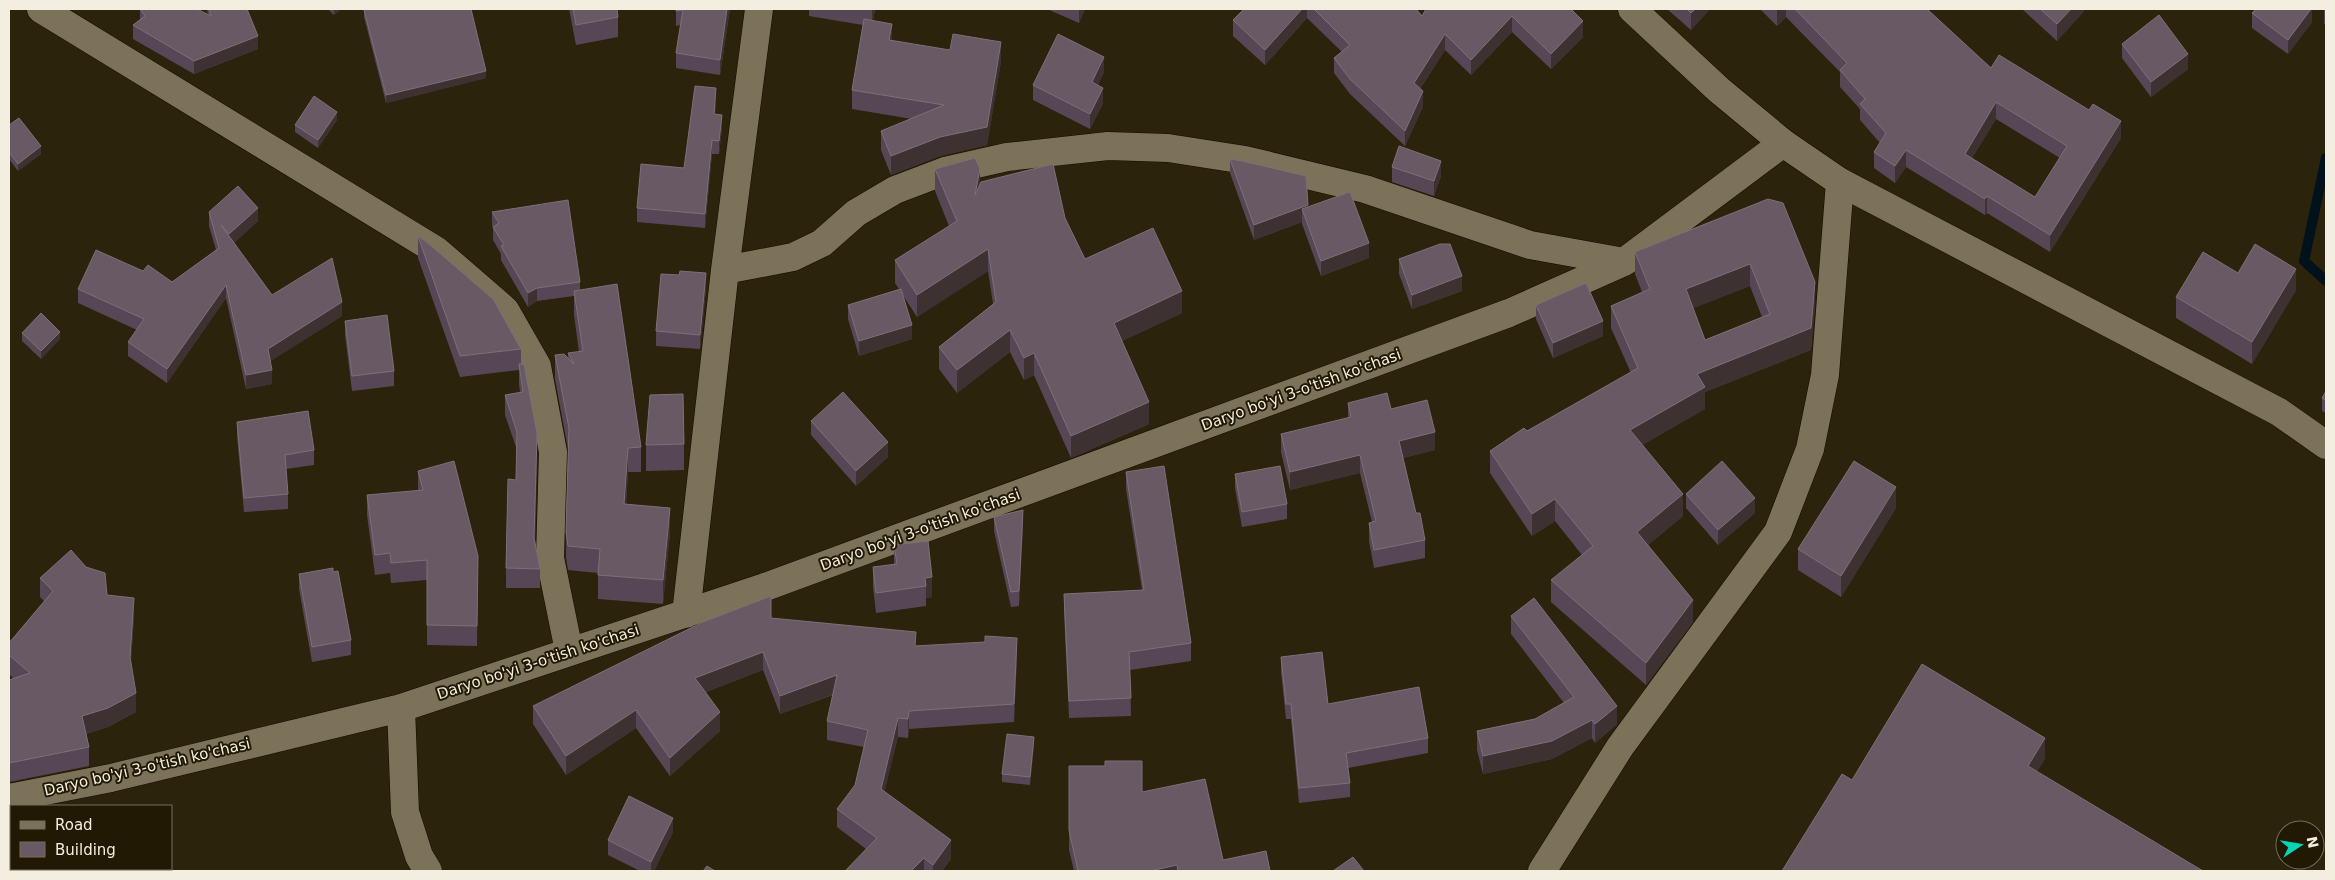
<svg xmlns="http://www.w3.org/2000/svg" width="2335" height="880" font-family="'DejaVu Sans',sans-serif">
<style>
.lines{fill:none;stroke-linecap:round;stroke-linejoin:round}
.stream{stroke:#02121a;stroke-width:10}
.minor-casing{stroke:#130c00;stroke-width:29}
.tertiary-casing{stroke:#130c00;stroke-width:29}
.minor{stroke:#7b7259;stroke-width:28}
.tertiary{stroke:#7b7259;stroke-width:28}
.wall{fill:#574756;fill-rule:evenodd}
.shaded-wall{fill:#3e3132}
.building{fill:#685965;stroke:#7d7078;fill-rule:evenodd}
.labels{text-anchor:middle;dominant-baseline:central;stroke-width:4;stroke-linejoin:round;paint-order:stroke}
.street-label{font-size:15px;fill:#f3eee0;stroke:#211904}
</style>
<rect width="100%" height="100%" fill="#2b230c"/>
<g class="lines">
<path class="stream" d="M2326 158 2304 261 2326 281"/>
<defs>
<path id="minor" d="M41 9 437 251 505 310 537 366 553 452 550 558 569 651
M725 270 793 257 822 243 856 213 895 190 945 171 1007 157 1108 146 1168 148 1245 160 1365 189 1530 245 1624 262
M686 614 725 270 759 9
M401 708 405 812 419 856 428 871
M9 798 111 778 401 708 765 587 1509 313 1624 262 1783 143
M1542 871 1620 747 1778 532 1810 449 1825 375 1840 182"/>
<path id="tertiary" d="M1632 9 1719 90 1783 143 1840 182 2279 412 2326 445"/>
</defs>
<use href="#minor" class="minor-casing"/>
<use href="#tertiary" class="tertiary-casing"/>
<use href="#minor" class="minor"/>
<use href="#tertiary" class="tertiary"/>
</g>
<path class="wall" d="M140 9 208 15 207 9H247L258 49 194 74 133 39V25L140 20Z
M328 9H341L334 15Z
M569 9H617L618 17V37L576 45Z
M676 9H730L720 75 676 68V53L680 25 676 26Z
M809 9H875L873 21 892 40 1001 61 987 145 940 156 891 175 881 150V131L912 119 852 109V90L863 25 809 16Z
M1047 9H1085L1079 23Z
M1244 9H1416L1422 16 1571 9 1583 37 1551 69 1512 32 1471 75 1445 50 1420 89 1423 107 1405 146 1350 94 1334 73V58L1342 52 1307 18 1265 65 1233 36V20Z
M1667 9H1710L1691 30Z
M1760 9H1927L1991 68 2121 138 2050 252 1987 213 1985 215 1906 167 1895 183 1874 168V152L1880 143 1860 120V109L1840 87V72L1786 17 1777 26ZM1996 119 2060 158 2035 197 1972 158Z
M2022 9H2084V11L2057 41Z
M2312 9V22L2288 54 2252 28V13Z
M2324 9H2326V26L2324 23Z
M364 10 486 78 386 103 364 17Z
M2122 44 2188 69 2151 97 2122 58Z
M1104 72 1098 85 1103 103 1090 129 1033 100V85Z
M716 102 715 114 722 128 719 154H712L705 228 637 222V208L684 168Z
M337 120 318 148 295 132V125Z
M9 125 41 154 18 171 9 159Z
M1230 159 1308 207 1369 258 1321 276 1302 224V222L1254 240 1230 173Z
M1392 167 1441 176 1434 196 1392 182Z
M935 169 1065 218 1085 259 1182 313 1122 341 1149 424 1071 458 1034 375 1024 380 1010 352 957 393 939 369V347L993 304 988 271 917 317 902 294 912 339 859 356 848 319V305L899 289 895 283V260L949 226 935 191Z
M1768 199 1815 304 1811 350 1705 392V409L1642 445 1683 516 1648 545 1693 622 1646 685 1551 602V580L1582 555 1555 521 1532 536 1490 473V451L1631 373 1611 328V306L1642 292 1635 274V252ZM1750 286 1762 317 1705 340 1693 308Z
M209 212 258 221 234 243 272 295 342 316 270 361 272 384 246 389 226 298 167 383 128 356V342L137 330 78 303V289L143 271 172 282 216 250 209 226Z
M492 212 580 282V290L641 447V472H628L626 505 670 532 663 604 598 599V573L568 570 566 557 568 449 555 379V355L568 358V353L579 352 574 315V296L537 301 528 307 501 260V254L493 240V228L492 225Z
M418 236 521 349V364L537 453 535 540 540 569V588H506V568L516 480 517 450 505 415V395L520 392 519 384V370L460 377 418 258Z
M1399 259 1462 291 1412 309 1399 274Z
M2238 273 2296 290 2252 364 2176 318V297Z
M706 288 700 349 656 346V331Z
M1536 305 1603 336 1553 358 1536 319Z
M345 321 394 371V386L352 391 345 335Z
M22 333 60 339 41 359 22 341Z
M2326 391V413L2322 411V398Z
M1348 403 1391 409 1435 450 1403 458 1416 513 1425 540V558L1374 568 1369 541V523L1372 522 1360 473 1290 490 1281 452V434L1348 418Z
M811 421 888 457 856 486 811 435Z
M237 422 314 450V465L286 469 288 494V509L244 512 237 436Z
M684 444V470L646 471V445Z
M418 471 478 556 477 646 427 645V580L391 583 390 573 375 575 367 515V495L418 491Z
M1126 472 1191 643V661L1130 670 1131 716 1069 718 1064 612V594L1142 590 1126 489Z
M1235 474 1287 504V519L1242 527 1235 488Z
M1686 494 1755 513 1718 545 1686 508Z
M1896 508 1841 597 1798 570V549Z
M994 517 1023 525 1019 606 1011 607 994 531Z
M894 545 932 577V597L926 598V606L876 613 873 587V567L894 564Z
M299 574 351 640V655L312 662 299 589Z
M40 578 107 595 134 617 131 662 136 712 108 727 86 734 89 747V766L9 782V680L14 679 9 674V643L44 601 40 597Z
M1511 616 1617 724 1595 743 1592 738 1552 759 1483 774 1477 750V731L1535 719 1564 703 1511 634Z
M771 618 916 646 1017 656 1014 722 909 729 908 738 898 737 884 791 951 859 942 871H845L866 849 837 827V809L855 785 864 747 827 740V721L833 695 780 714 763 670 706 692 720 731 670 776 636 728 566 775 533 724V706Z
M1281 657 1328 704 1428 738V753L1348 768 1350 783V797L1299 803 1291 719H1286L1281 672Z
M1034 744 1030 785 1002 782V774Z
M1069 766 1142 792 1223 860 1270 871H1074L1069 850Z
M673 832 654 871H640L608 855V840Z"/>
<path class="shaded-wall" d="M334 9H341L334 15Z
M727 9H730L720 75V60Z
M872 9H875L872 27Z
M1079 9H1085L1079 23Z
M1302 9H1307V18L1265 65V50Z
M1695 9H1710L1691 30V13Z
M1777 9H1786V17L1777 26Z
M2071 9H2084V11L2057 41V24Z
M2311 9H2312V22L2288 54V40Z
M1512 16V32L1471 75V60Z
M1583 21V37L1551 69V54Z
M892 24V42L889 40Z
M1445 34V50L1414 98V83Z
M258 36V49L194 74V61Z
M1001 42V61L987 145 940 156 891 175V156L940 137Z
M2188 54V69L2151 97V82Z
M10 57V77L9 78V58Z
M1104 57V72L1092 97V82Z
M486 71V78L386 103V95Z
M716 88V102L714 127V114Z
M1103 88V103L1090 129V114Z
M1423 91V107L1405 146V131Z
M1996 102V119L1965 170V154Z
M337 112V120L318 148V140Z
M722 115V128L719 154V141Z
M2121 121V138L2050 252V235Z
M712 140V154L705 228V214Z
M41 146V154L18 171V164Z
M1906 150V167L1895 183V166Z
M1441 161V176L1434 196V181Z
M980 169V191L975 195Z
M1987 196V213L1985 215V199Z
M1308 205V219L1302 209V222L1254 240V225Z
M258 208V221L229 248V234Z
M1369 243V258L1321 276V261Z
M988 249V271L917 317V295Z
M1750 264V286L1686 311V289Z
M2296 269V290L2252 364V342Z
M706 273V288L700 349V335Z
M1462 276V291L1412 309V295Z
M1815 282V304L1811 350 1705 392V409L1630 452V430L1697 374Z
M226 285V298L167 383V369Z
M537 288V301L528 307V293Z
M1182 291V313L1114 345V323Z
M342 302V316L268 363V349Z
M1603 321V336L1553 358V343Z
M912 325V339L859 356V341Z
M1010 330V352L957 393V370Z
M60 332V339L41 359V351Z
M1034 353V375L1024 380V358Z
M272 370V384L246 389V375Z
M1149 402V424L1071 458V436Z
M1435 432V450L1399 459V441Z
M537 433V453L534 558V538Z
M888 442V457L856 486V471Z
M628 448V472L624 529V504Z
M1360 455V473L1290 490V472Z
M1896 487V508L1841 597V576Z
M1683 494V516L1637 554V532Z
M1755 498V513L1718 545V530Z
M1555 499V521L1532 536V514Z
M670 508V532L663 604V580Z
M1023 510V525L1019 606V591Z
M932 577V597L926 598V586L925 578Z
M134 598V617L130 677V657Z
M1693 600V622L1646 685V663Z
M1017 638V656L1014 722V704Z
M763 652V670L695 696V678Z
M837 675V693L780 714V696Z
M136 693V712L108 727 82 735V716Z
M1617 706V724L1595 743V724Z
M636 710V728L566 775V756Z
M909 711V729L908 738V719Z
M720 712V731L670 776V758Z
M898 718V737L881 807V789Z
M1592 720V738L1552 759 1483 774V756Z
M1034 737V744L1030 785V777Z
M2045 738V759L2028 787V766Z
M673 818V832L654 871H651V862Z
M951 840V859L942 871H933V865Z
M924 858V871H911Z
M1177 865V871H1150Z"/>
<path class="building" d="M140 9H197L211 16 209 9H247L258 36 194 61 133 25 145 16Z
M368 9H471L486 71 386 95 364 10Z
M573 9H617L618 17 576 25Z
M676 9H727L720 60 676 53 683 10 676 11Z
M1244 9H1302L1265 50 1233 20Z
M1314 9H1416L1422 16 1426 9H1571L1583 21 1551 54 1512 16 1471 60 1445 34 1414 83 1423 91 1405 131 1350 79 1334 58 1350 45Z
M1687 9H1695L1691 13Z
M1795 9H1927L1991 68 1999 55 2089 110 2093 104 2121 121 2050 235 1987 196 1985 199 1906 150 1895 166 1874 152 1886 133 1860 104 1865 99 1840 70 1847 63ZM1996 102 2067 146 2035 197 1965 154Z
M2040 9H2071L2057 24Z
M2256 9H2311L2288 40 2252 13Z
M2159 15 2188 54 2151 82 2122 44Z
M864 19 892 24 889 40 950 50 953 34 1001 42 987 127 940 137 891 156 881 131 944 105 852 90Z
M1058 34 1104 57 1092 82 1103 88 1090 114 1033 85Z
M695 86 716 88 714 114 722 115 719 141 712 140 705 214 637 208 641 164 684 168Z
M314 96 337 112 318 140 295 125Z
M19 118 41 146 18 164 9 152V125Z
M1399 146 1441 161 1434 181 1392 167Z
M975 158 980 169 975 195 981 182 1053 164 1065 218 1085 259 1153 228 1182 291 1114 323 1149 402 1071 436 1034 353 1024 358 1010 330 957 370 939 347 996 302 988 249 917 295 895 260 957 221 935 169Z
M1230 159 1242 161 1306 176 1308 205 1254 225Z
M238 186 258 208 229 234 221 225 272 295 332 258 342 302 268 349 272 370 246 375 226 285 167 369 128 342 144 319 78 289 96 250 143 271 148 265 172 282 219 248 209 212Z
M1350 192 1369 243 1321 261 1302 209Z
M1768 199 1783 203 1815 282 1811 328 1697 374 1705 387 1630 430 1683 494 1637 532 1693 600 1646 663 1551 580 1593 546 1555 499 1532 514 1490 451 1524 428 1527 431 1638 368 1611 306 1650 289 1635 252ZM1750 264 1770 314 1705 340 1686 289Z
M568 200 580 282 537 288 528 293 501 246 504 245 493 227 499 223 492 212Z
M418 236 428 243 493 299 521 349 460 356Z
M1440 244H1450L1462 276 1412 295 1399 259Z
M2255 244 2296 269 2252 342 2176 297 2203 252 2238 273Z
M680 271 706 273 700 335 656 331 661 274 679 275Z
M1586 283 1603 321 1553 343 1536 305Z
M617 284 641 447 628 448 624 504 670 508 663 580 598 575 600 549 568 546 566 532 569 428 555 355 564 354 574 364 568 353 583 351 574 291Z
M901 289 912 325 859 341 848 305Z
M41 313 60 332 41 351 22 333Z
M387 315 394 371 352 376 345 321Z
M519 364H524L537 433 534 538 540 569 506 568 508 479 516 480 517 432 505 395 523 392Z
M2326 391V400L2322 398Z
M843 392 888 442 856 471 811 421Z
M1387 393 1391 409 1427 400 1435 432 1399 441 1416 513H1420L1425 540 1374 550 1369 523 1376 521 1360 455 1290 472 1281 434 1351 417 1348 403Z
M683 394 684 444 646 445 650 395Z
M308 411 314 450 285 455 288 494 244 498 237 422Z
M454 461 478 556 477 626 427 625V560L391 563 390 553 375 555 367 495 423 490 418 471Z
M1722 461 1755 498 1718 530 1686 494Z
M1854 461 1896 487 1841 576 1798 549Z
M1164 466 1191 643 1129 652 1131 698 1069 701 1064 594 1144 590 1126 472Z
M1280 466 1287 504 1242 512 1235 474Z
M1023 510 1019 591 1011 592 994 517Z
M928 541 932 577 925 578 926 586 876 593 873 567 897 564 894 545Z
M71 550 86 567 105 573 107 595 134 598 130 657 136 693 108 708 82 716 89 747 9 763V680L30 673 9 655V643L53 591 40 578Z
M333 568V572L338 571 351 640 312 647 299 574Z
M771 596V618L916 632 915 646 985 642V636L1017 638 1014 704 909 711 908 719 898 718 881 789 951 840 933 865 924 858 911 871H845L877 838 837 809 855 785 868 730 827 721 837 675 780 696 763 652 695 678 720 712 670 758 636 710 566 756 533 706 703 622Z
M1534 598 1617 706 1595 724 1592 720 1552 741 1483 756 1477 731 1535 719 1574 697 1511 616Z
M1322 652 1328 704 1419 687 1428 738 1346 753 1350 783 1299 788 1291 704H1286L1281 657Z
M1922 664 2045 738 2028 766 2203 871H1782L1842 774 1852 780Z
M1007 734 1034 737 1030 777 1002 774Z
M1105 761H1142V792L1205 779 1223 860 1266 851 1270 871H1178L1177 865 1150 871H1078L1069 830V766H1105Z
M629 796 673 818 651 862 608 840Z
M1353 857 1364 871H1333Z
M707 866 715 871H703Z"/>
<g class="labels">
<g class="street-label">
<text transform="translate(1301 390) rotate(-20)">Daryo bo'yi 3-o'tish ko'chasi</text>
<text transform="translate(920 530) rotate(-20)">Daryo bo'yi 3-o'tish ko'chasi</text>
<text transform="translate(538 662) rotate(-18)">Daryo bo'yi 3-o'tish ko'chasi</text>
<text transform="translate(147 767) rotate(-13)">Daryo bo'yi 3-o'tish ko'chasi</text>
</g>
</g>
<rect width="2335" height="880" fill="none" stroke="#f3eee0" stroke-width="20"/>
<rect x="10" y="805" width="162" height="65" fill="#211904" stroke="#756e5c"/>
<rect x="20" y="821" width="25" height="8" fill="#7b7259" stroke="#756e5c"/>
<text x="55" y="830" font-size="15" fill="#f3eee0">Road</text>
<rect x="20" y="842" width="25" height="15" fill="#685965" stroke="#756e5c"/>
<text x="55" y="855" font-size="15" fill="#f3eee0">Building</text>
<g transform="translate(2300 845) rotate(78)"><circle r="24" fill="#211904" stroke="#756e5c"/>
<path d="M0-4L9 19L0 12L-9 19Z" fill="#09d5b5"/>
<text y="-8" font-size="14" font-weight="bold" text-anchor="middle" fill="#f3eee0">N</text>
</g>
</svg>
